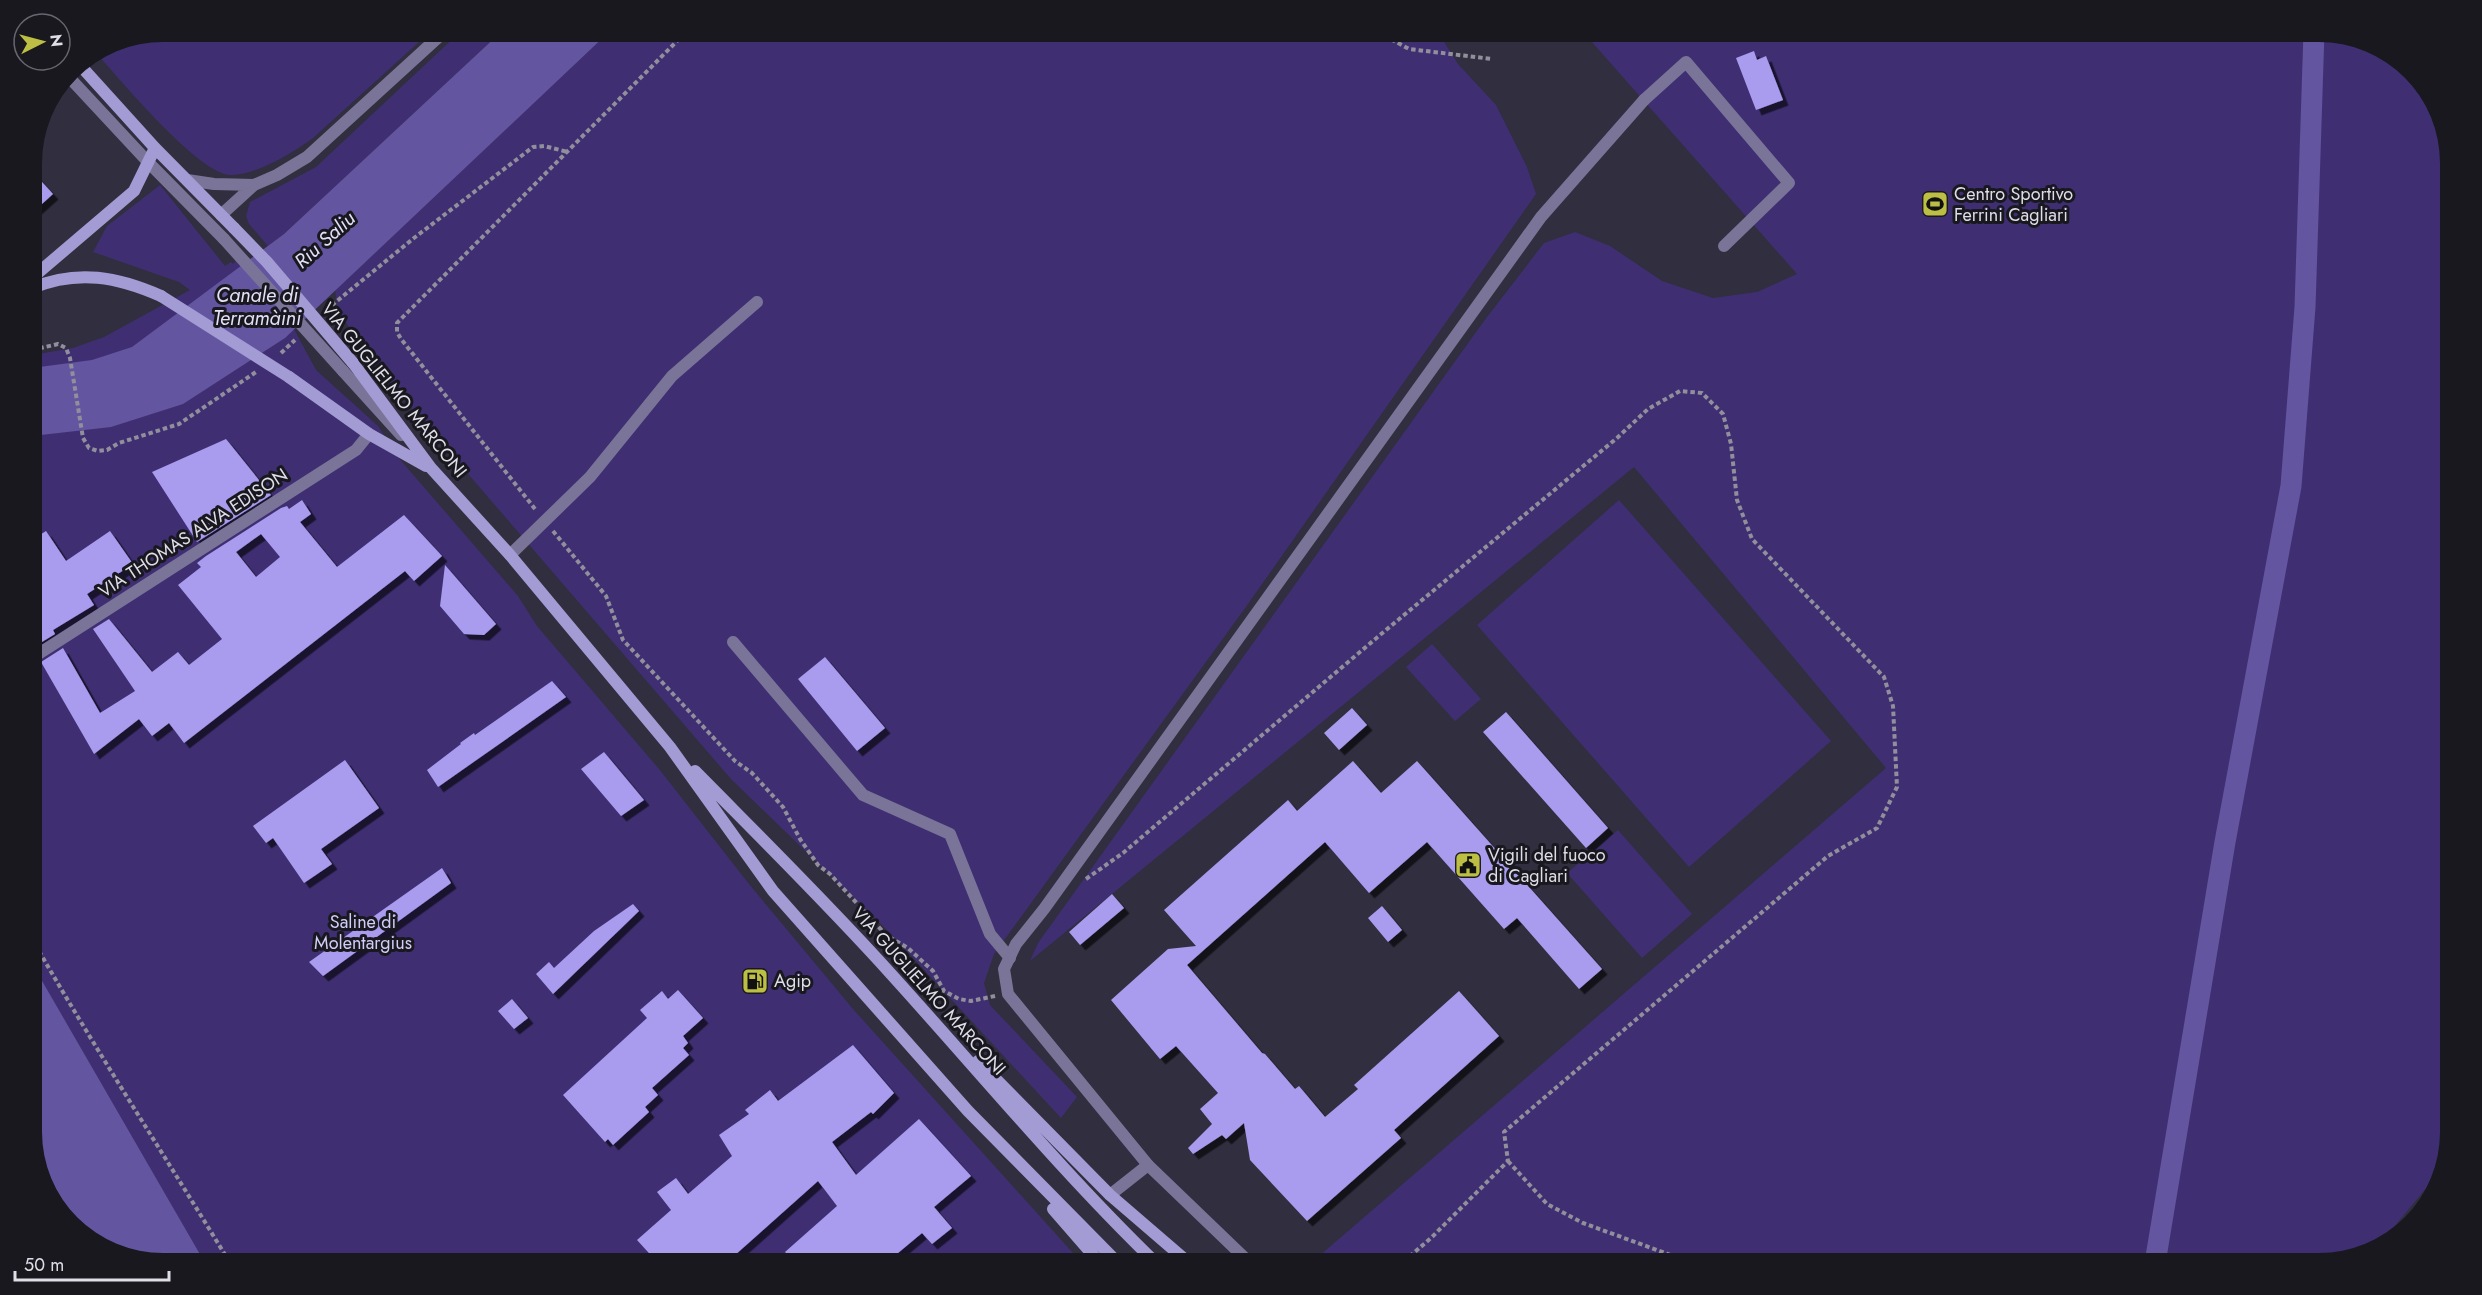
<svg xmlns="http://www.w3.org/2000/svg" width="2482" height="1295" font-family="Jost,sans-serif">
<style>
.green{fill:#3f2f72}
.water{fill:#6455a1}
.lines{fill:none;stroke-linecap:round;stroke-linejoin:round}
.canal{stroke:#6455a1;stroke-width:21}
.building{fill:#a99bed;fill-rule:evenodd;filter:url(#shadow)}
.path{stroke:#918f9c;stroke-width:4;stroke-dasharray:4.5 3;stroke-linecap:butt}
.service{stroke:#7a7598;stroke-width:12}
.minor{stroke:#7a7598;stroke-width:12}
.secondary{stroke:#a39bd3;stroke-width:12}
.service-bridge{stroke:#7a7598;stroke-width:12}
.secondary-bridge{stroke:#a39bd3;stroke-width:12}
.labels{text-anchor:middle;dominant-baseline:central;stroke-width:6;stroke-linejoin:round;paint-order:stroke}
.poi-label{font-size:18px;fill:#dfdee8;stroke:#19181f;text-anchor:start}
.street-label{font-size:18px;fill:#dfdee8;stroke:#19181f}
.park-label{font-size:18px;fill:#d2cdf8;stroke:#19181f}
.water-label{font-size:20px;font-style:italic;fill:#e3e1f7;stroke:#19181f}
</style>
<defs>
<filter id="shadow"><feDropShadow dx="5.5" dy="5.5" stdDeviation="0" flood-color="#0009"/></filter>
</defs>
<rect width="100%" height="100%" fill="#312e3f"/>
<path class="green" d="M163 32H430L313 138C294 152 255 176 230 175 196 172 121 80 96 53L113 41Z
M460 32H501L284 234 268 246 249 224 246 216 250 202 316 167Z
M609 32H1438L1458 64 1496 105 1527 167 1536 194 1248 604 994 954 984 983 990 1005 1077 1097 1061 1118 891 934 731 779 394 388 338 312 335 289Z
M1583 32H2319L2377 45 2429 90 2450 155V1132L2442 1169 2379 1245 2319 1263H1311L1886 768 1634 467 1030 961 1038 943 1484 321 1544 243 1575 232 1610 246 1662 281 1713 298 1757 292 1797 274Z
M160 185 225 266 231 262 233 264 237 260 282 307 316 370 378 426 397 456 518 596 537 626 659 769 749 884 853 1009 1082 1263H163L105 1250 54 1205 32 1141V355L73 348 104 337 190 290 179 282 93 252 107 226Z
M1619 500 1831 741 1689 867 1477 625Z
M1432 644 1481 699 1455 721 1406 667Z
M1618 830 1692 914 1642 958 1567 873Z"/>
<path class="water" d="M501 32H609L285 338 183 404 111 427 32 436V368L92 360 132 347 284 234Z
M34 967 205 1263H163L105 1250 54 1205 32 1141V968Z"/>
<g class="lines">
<path class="canal" d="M2155 1263 2225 842 2291 486 2305 307 2314 32"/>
</g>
<path class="building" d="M1754 51 1757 60 1766 56 1783 100 1756 110 1736 58Z
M32 171 53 194 32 213Z
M226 439 271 495 197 542 152 472Z
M302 500 311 514 300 522 337 567 404 515 442 556 414 581 405 571 184 743 169 723 152 736 139 719 94 754 41 662 63 648 100 713 135 691 93 629 109 619 152 672 178 652 189 665 222 639 178 585 201 567 197 563 206 556 281 508 287 506 289 509ZM261 534 280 557 256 577 236 552Z
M46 531 66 561 110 531 133 564 87 594 94 605 53 630 55 634 32 648V540Z
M445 565 496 624 484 635 464 634 440 606Z
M825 657 885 728 857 751 798 679Z
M552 681 566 697 438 787 427 770 461 744 460 743 474 733 475 735Z
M1352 708 1367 725 1339 750 1324 733Z
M1506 712 1608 828 1586 848 1483 732Z
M604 752 644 800 621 816 581 769Z
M345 760 379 808 321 849 332 864 304 883 273 838 266 843 253 826Z
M1353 761 1381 793 1417 761 1602 969 1579 989 1517 918 1504 929 1427 842 1369 893 1325 842 1187 965 1262 1053 1265 1054 1295 1089 1299 1086 1325 1117 1358 1089 1354 1085 1459 991 1499 1036 1394 1130 1401 1138 1307 1221 1250 1160 1244 1123 1226 1139 1222 1135 1193 1154 1188 1148 1212 1124 1200 1109 1218 1093 1176 1046 1160 1059 1111 1000 1168 949 1196 946 1164 910 1288 800 1297 811Z
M442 868 451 883 323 976 309 962Z
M1112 894 1124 908 1080 945 1069 932Z
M633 904 639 911 553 994 536 974 549 962 554 968 594 931Z
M1382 906 1402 930 1388 942 1368 918Z
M678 990 703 1018 683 1036 688 1043 683 1048 689 1055 652 1088 658 1095 645 1107 649 1112 613 1145 608 1139 605 1142 563 1095 647 1018 640 1010 662 991 668 999Z
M512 999 528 1018 514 1029 498 1011Z
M853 1045 894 1093 873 1114 871 1112 832 1142 856 1175 919 1119 971 1176 934 1207 952 1228 932 1244 922 1233 886 1263H795L785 1252 837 1206 818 1181 726 1263H658L637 1240 671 1210 657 1192 676 1178 688 1194 732 1156 719 1135 749 1114 745 1110 770 1090 778 1101Z"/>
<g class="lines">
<path class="path" d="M1378 32 1409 49 1492 59
M326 310 414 238 533 147 544 146 568 152
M32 350 58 344 66 348 70 358 83 438 89 448 98 451 107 450 119 443 179 424 256 372
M281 353 295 340
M535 509 401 339 397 332V323L686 32
M553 531 606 596 623 640 735 761 752 773 783 807 800 839 818 865 830 874 886 935 908 948 933 971 944 991 959 999 971 1001 995 996
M1086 879 1123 853 1380 635 1617 438 1648 409 1680 391 1702 393 1723 414 1731 444 1737 500 1752 539 1884 677 1893 706 1897 787 1877 828 1828 856 1504 1132 1508 1161 1431 1238 1402 1263
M32 953 39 951C100 1057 167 1159 230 1263
M1508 1161 1547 1204 1583 1223 1676 1257 1688 1263"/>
<path class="service" d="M67 75 148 162 224 239
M1644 100 1686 62 1789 183 1724 246
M343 371 401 435
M510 555 590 477 672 376 757 302
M733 642 863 795 950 834 990 934 1010 958
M1110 1195 1148 1165"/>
<path class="minor" d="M187 180 214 184 254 185
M221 215 254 185 277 175 307 157 444 32
M32 658 356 450 369 434
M1250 1263 1148 1165 1008 994 1004 969 1016 944 1044 909 1541 217 1644 100"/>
<path class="secondary" d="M79 64 155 148 234 228
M32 278 134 191 155 148
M32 288C78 269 118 277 161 296
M353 363 431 468 510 555 670 747 773 891 968 1111 1118 1263
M289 377 369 434 426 466
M695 771C761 838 828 904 891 974 979 1071 1062 1172 1156 1263
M978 1061 1110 1195 1189 1263
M1053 1209 1100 1263"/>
<path class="service-bridge" d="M224 239 343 371"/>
<path class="secondary-bridge" d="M234 228 267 262 353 363
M161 296 289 377"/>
</g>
<defs>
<symbol id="stadium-square" viewBox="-11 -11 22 22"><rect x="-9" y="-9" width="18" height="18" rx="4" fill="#bcbf44" stroke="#19181f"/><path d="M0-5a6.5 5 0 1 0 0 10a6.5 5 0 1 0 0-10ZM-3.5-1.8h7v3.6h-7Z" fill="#111"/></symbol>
<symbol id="civic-square" viewBox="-11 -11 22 22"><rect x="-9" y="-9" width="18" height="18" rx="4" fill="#bcbf44" stroke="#19181f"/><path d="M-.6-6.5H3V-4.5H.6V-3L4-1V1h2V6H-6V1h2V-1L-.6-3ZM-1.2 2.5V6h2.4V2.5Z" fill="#111"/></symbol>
<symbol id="fuel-square" viewBox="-11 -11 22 22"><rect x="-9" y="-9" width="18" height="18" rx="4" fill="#bcbf44" stroke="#19181f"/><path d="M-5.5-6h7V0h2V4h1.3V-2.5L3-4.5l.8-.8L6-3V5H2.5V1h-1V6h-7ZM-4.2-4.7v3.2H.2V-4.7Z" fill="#111"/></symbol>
</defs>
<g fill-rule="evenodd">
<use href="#stadium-square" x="1920" y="189" width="30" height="30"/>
<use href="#civic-square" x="1453" y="850" width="30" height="30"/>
<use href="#fuel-square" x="740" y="966" width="30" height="30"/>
</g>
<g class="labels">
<g class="poi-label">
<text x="1954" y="194">Centro Sportivo<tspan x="1954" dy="21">Ferrini Cagliari</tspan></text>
<text x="1488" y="855">Vigili del fuoco<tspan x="1488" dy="21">di Cagliari</tspan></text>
<text x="774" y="981">Agip</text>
</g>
<g class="street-label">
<text transform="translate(394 390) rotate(51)">VIA GUGLIELMO MARCONI</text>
<text transform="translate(193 533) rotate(-33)">VIA THOMAS ALVA EDISON</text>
<text transform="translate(929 991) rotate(48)">VIA GUGLIELMO MARCONI</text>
</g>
<g class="park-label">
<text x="363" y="922">Saline di<tspan x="363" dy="21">Molentargius</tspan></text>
</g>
<g class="water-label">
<text transform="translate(325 240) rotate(-42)">Riu Saliu</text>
<text x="257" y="295">Canale di<tspan x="257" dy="23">Terramàini</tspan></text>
</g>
</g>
<path d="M0 0H2482V1295H0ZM163 42H2319A121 121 0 0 1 2440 163V1132A121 121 0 0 1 2319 1253H163A121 121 0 0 1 42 1132V163A121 121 0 0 1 163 42Z" fill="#19181f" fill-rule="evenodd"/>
<g transform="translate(42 42) rotate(84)"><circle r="28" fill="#19181f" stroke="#68676f" stroke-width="1.5"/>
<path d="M0-4.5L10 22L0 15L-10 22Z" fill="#bcbf44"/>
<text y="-9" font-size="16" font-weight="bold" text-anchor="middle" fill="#dfdee8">N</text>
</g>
<path d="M15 1271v9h154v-9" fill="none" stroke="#dfdee8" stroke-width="3"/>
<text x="24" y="1271" font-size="18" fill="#dfdee8" stroke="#19181f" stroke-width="4.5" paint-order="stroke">50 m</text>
</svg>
